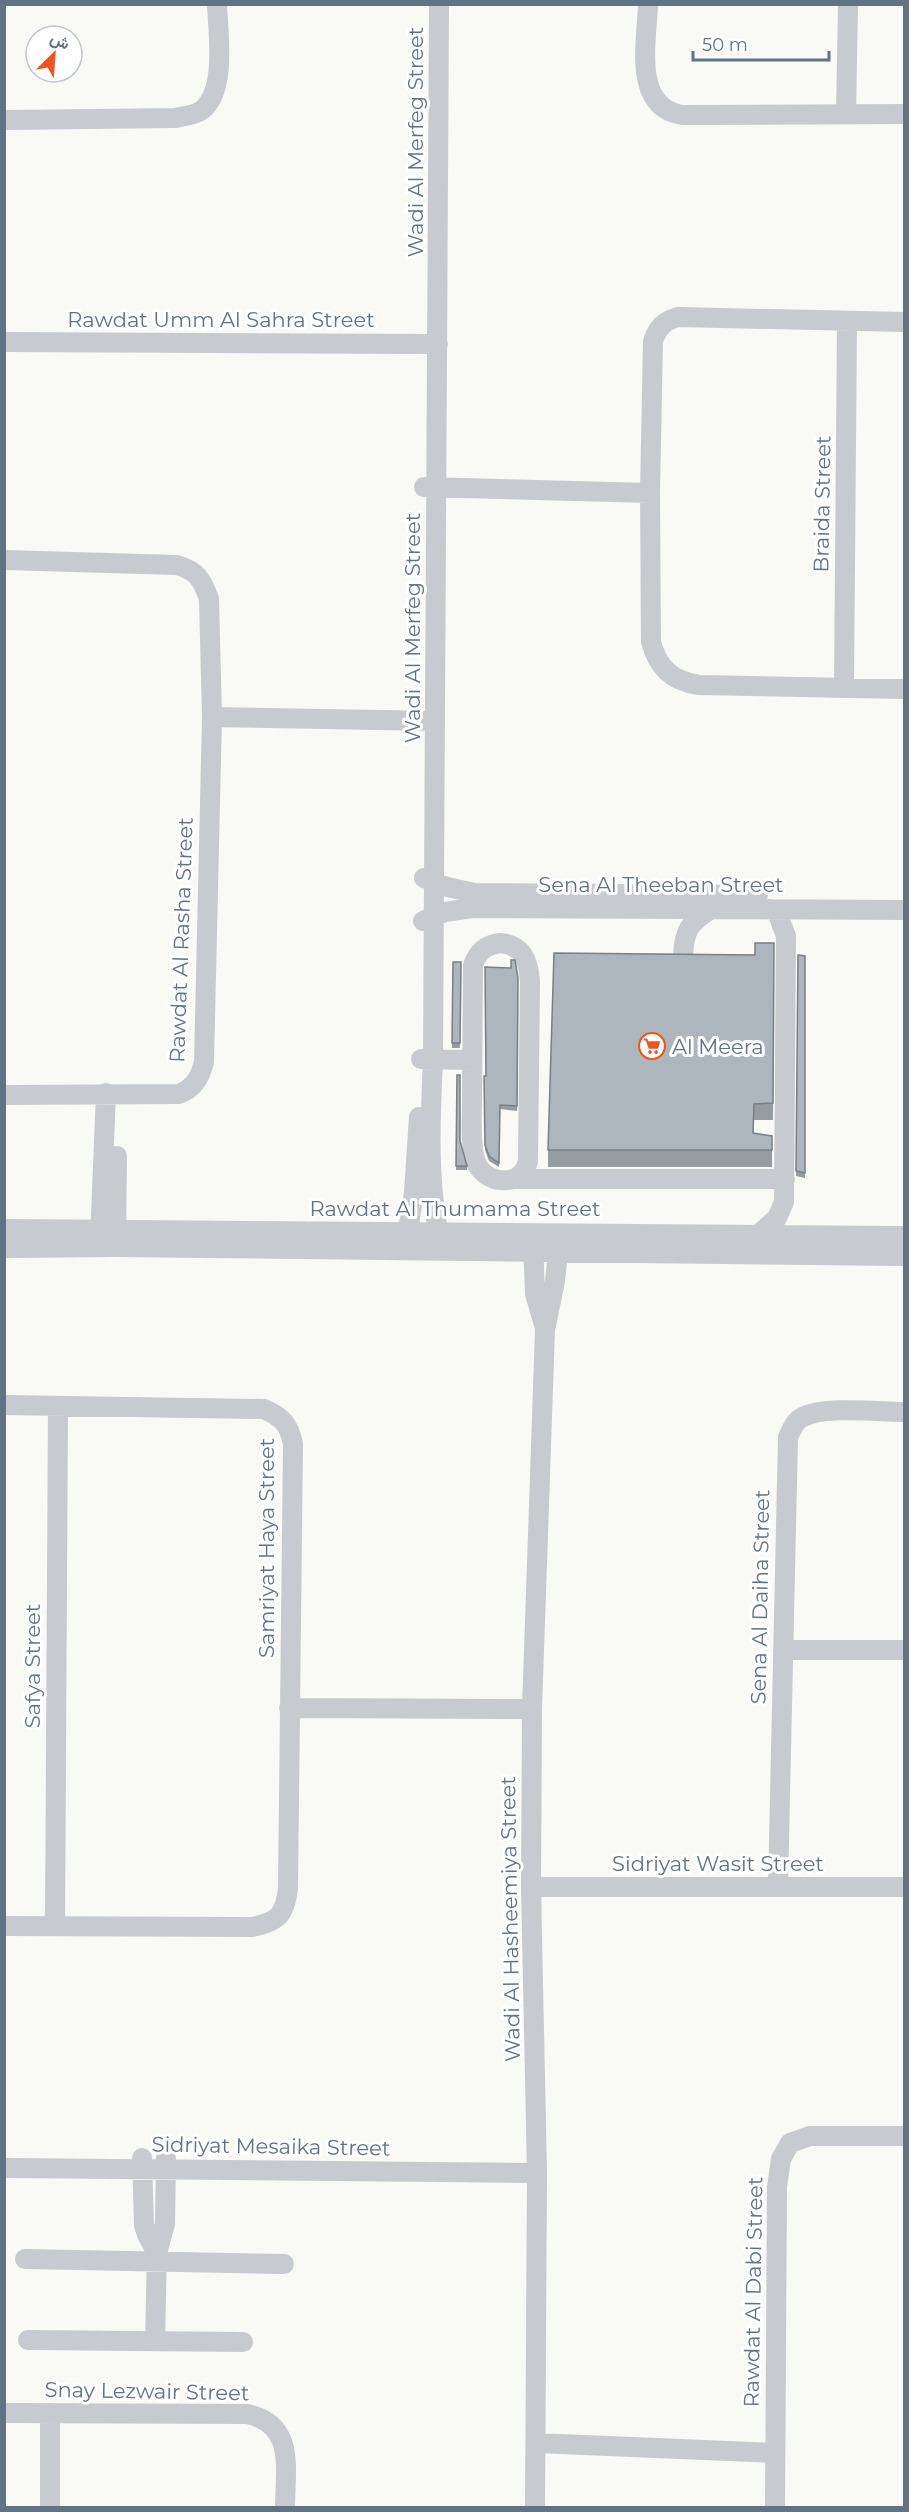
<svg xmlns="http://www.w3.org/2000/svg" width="909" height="2512" font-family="Montserrat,Vazirmatn,sans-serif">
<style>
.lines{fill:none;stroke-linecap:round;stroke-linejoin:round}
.minor{stroke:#c7cbcf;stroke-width:20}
.wall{fill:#959da2}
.building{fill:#adb6bc;stroke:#797f84;stroke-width:1.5}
.labels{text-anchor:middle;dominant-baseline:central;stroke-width:6;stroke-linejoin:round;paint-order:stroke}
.street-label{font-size:21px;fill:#627484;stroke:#fff}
.poi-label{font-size:21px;fill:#627484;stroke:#fff;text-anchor:start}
</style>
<rect width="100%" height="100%" fill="#f9f9f6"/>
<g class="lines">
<path class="minor" d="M439 4 433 1059C430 1123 427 1188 442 1250
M648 4C647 41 632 107 682 115L904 114
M846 114 848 4
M4 120 175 118C184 116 194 116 202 110 227 90 218 33 217 4
M904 322 678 317C664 321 658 327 653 341L650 493 651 642C658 668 672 681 699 685L904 689
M4 342 438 344
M424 487 650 493
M4 560 177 565C197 571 202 579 209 599L212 717 204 1062C200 1078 194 1088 179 1094L4 1095
M844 688 847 321
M212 717 435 721
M424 878 447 887 475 893 758 895
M423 921 445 912 472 908 904 910
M500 943C524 945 529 963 530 982L528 1161C522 1189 482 1185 475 1159 470 1141 472 1118 472 1099 472 1054 473 1009 473 965 478 951 486 945 500 943Z
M683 956C684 931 689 923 711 909
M421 1059 472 1060
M515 1179H785
M4 1229 904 1236
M759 1234 777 1218 784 1202 786 936 777 912 770 909
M100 1240 106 1093
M116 1241 117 1156
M533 1241 535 1294 545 1328
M4 1248 116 1247 904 1256
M405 1250 414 1192 419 1117
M4 1405 264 1409C282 1417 289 1424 293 1444L288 1888C285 1915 278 1922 252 1927L4 1926
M783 1650H904
M289 1708 532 1709
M778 1886 788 1437C791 1431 794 1422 801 1418 824 1405 878 1412 904 1412
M531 1887H904
M55 1926 58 1406
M142 2158 144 2225 147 2235 157 2253
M4 2168 537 2173
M25 2259 284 2264
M28 2340 243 2342
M155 2341 157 2253 165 2224 166 2158
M4 2413 247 2414C296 2424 285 2469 285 2508
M50 2413V2508
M536 2443 775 2453
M535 2508 537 2173 531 1887 532 1709 545 1330 555 1281 560 1234
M775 2508 777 2187 781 2159 790 2143 810 2136H904"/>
</g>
<path class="wall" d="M774 943 773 1120H754V1133L772 1136V1167H548V1150L755 955Z
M805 956V1178L796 1176V1171Z
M453 962H461L460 1048H452Z
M518 978 517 1111 500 1109 499 1167 489 1161 485 1150 484 1080Z
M457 1075 460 1141 467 1166V1170H456Z"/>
<path class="building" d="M755 943H774L773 1103 754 1104 753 1133 772 1136V1150H548L554 953 755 955Z
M798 955 805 956V1173L796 1171Z
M511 960H515L518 978 517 1106 500 1105 499 1163 489 1156 485 1145 484 1076H486L485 967 511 968Z
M453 962H461L460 1043H452Z
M457 1075H460V1141L467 1166H456Z"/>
<defs>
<symbol id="supermarket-ring" viewBox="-11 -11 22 22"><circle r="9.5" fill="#fff" stroke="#f1521e" stroke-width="1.5"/><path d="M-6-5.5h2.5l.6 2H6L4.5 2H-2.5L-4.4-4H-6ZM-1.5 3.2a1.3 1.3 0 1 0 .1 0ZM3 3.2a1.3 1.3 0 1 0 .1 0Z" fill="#f1521e"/></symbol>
</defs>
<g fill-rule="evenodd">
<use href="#supermarket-ring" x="637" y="1031" width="30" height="30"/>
</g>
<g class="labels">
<g class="street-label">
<text transform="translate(415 142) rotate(-90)">Wadi Al Merfeg Street</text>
<text x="221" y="319">Rawdat Umm Al Sahra Street</text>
<text transform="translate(822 504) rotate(-89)">Braida Street</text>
<text transform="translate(412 628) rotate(-90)">Wadi Al Merfeg Street</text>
<text x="661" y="884">Sena Al Theeban Street</text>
<text transform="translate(181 940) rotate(-88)">Rawdat Al Rasha Street</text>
<text x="455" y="1208">Rawdat Al Thumama Street</text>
<text transform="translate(266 1548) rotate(-90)">Samriyat Haya Street</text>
<text transform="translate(760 1597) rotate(-89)">Sena Al Daiha Street</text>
<text transform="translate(32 1666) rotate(-90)">Safya Street</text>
<text x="718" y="1863">Sidriyat Wasit Street</text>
<text transform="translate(510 1919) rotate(-91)">Wadi Al Hasheemiya Street</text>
<text transform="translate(271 2146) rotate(1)">Sidriyat Mesaika Street</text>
<text transform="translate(753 2292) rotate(-89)">Rawdat Al Dabi Street</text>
<text transform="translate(147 2391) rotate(1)">Snay Lezwair Street</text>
</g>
<g class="poi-label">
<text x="672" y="1046">Al Meera</text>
</g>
</g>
<rect width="909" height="2512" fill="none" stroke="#627484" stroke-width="12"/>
<g transform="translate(54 54) rotate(25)"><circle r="28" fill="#ffffff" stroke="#c0c7ce" stroke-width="1.5"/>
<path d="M0-4.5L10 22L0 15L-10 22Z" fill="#f1521e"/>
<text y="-9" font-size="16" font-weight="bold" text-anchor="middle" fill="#627484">ش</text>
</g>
<path d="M693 51v9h136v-9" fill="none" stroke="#627484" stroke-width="3"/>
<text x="702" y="51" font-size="18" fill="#627484" stroke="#ffffff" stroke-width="4.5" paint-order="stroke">50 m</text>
</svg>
